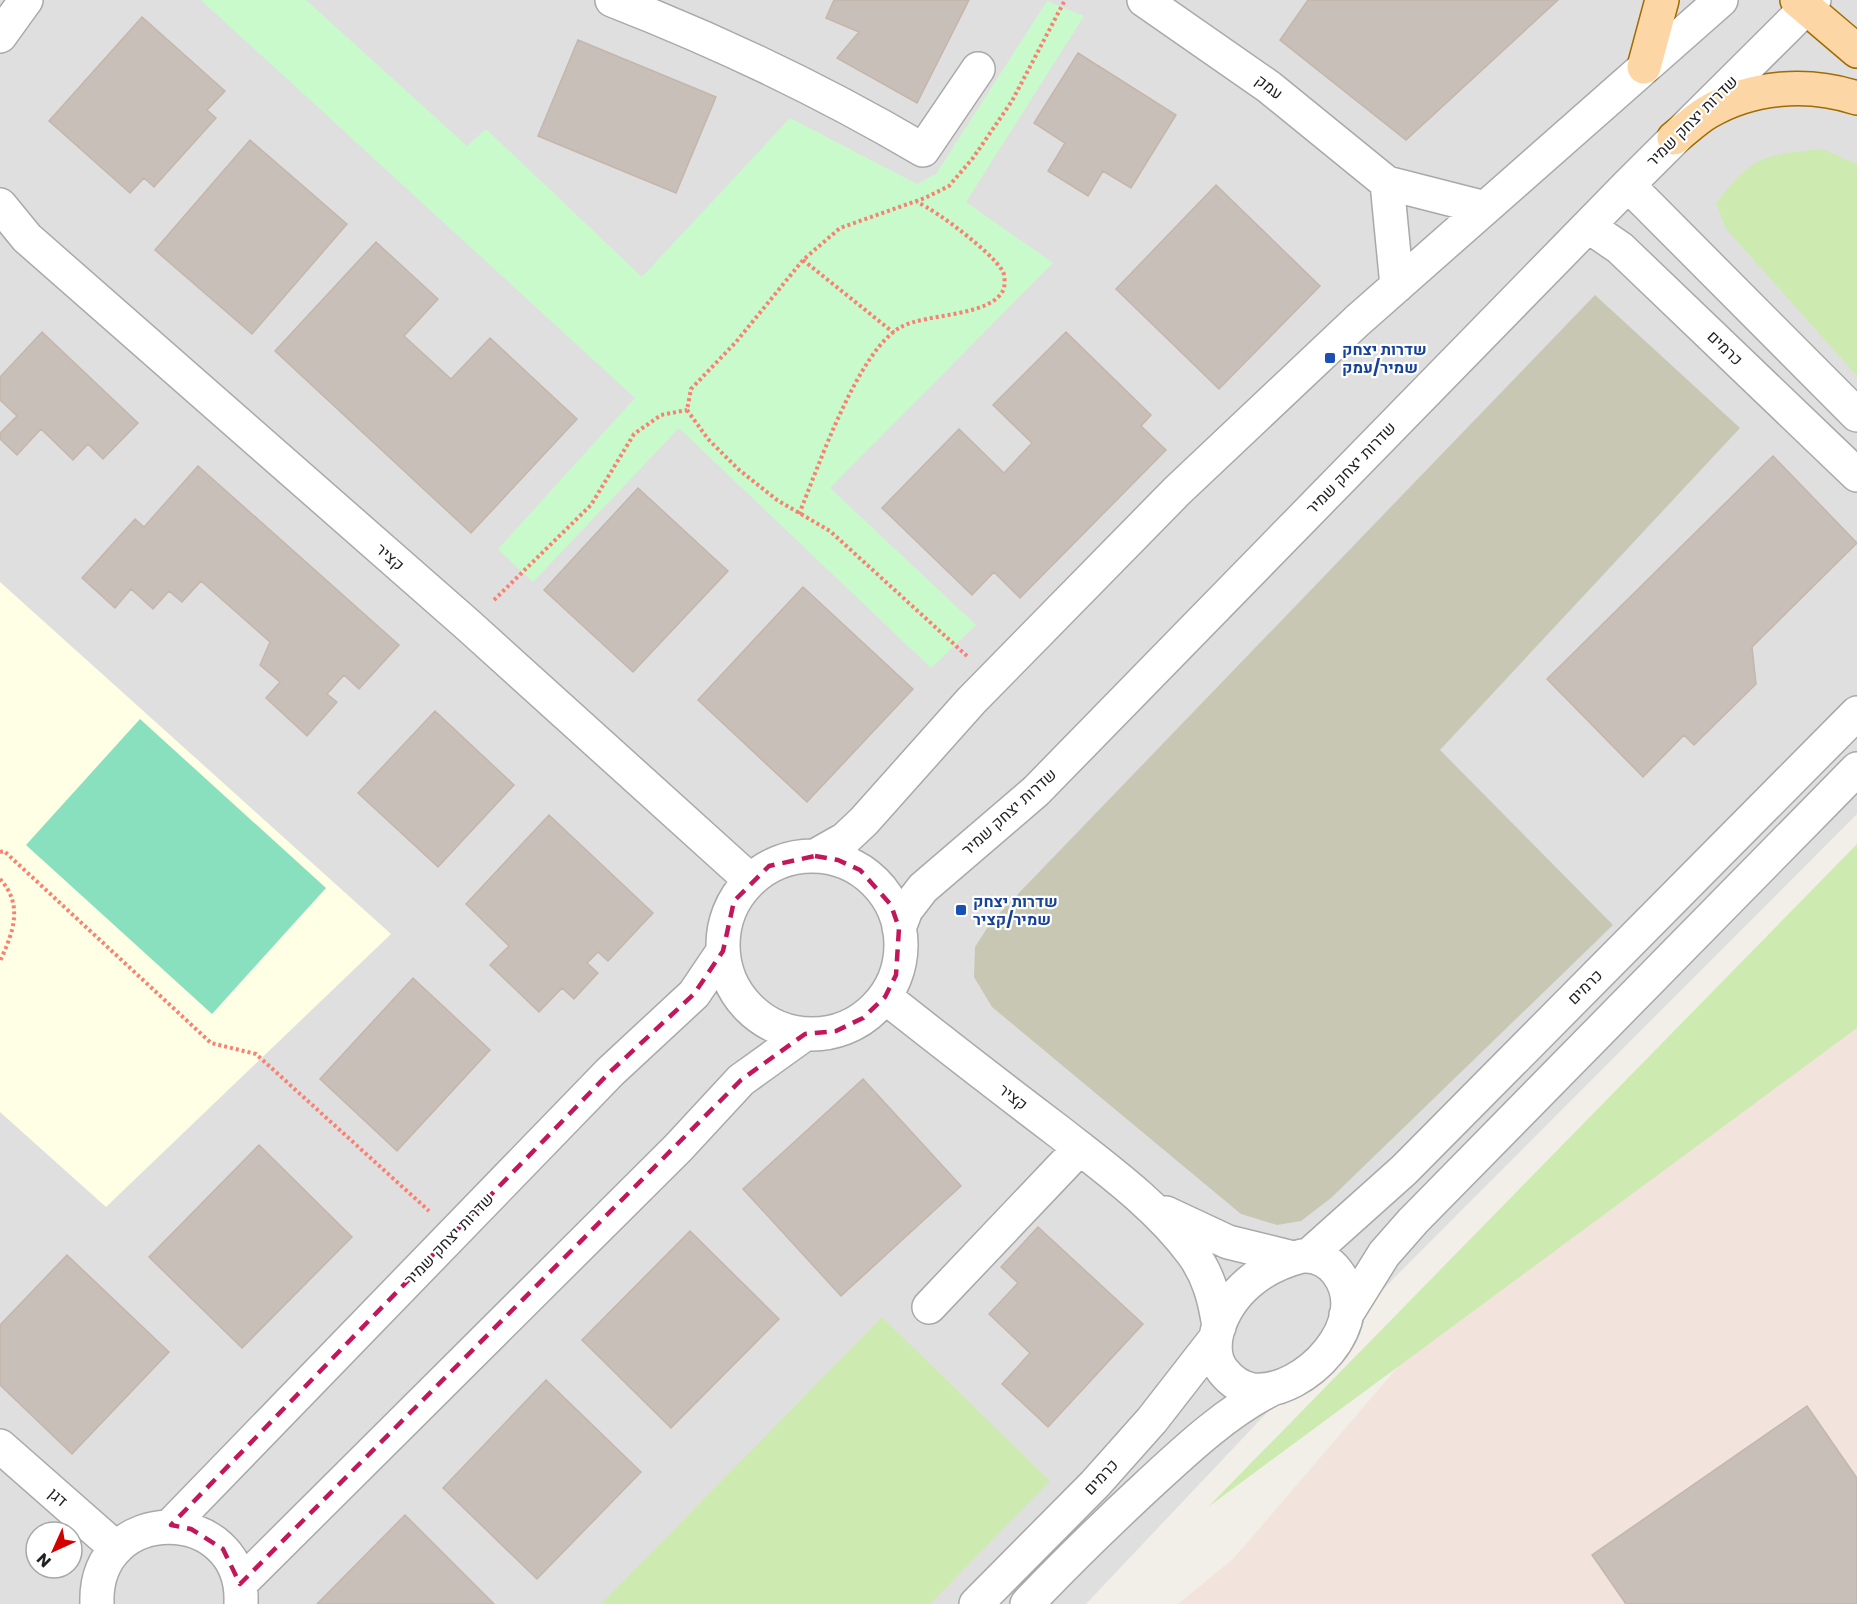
<svg xmlns="http://www.w3.org/2000/svg" width="1857" height="1604" font-family="Poppins,Heebo,sans-serif">
<style>
.residential{fill:#e0dfdf;fill-rule:evenodd}
.education{fill:#ffffe5}
.military{fill:#f3e3dd}
.construction{fill:#c7c7b4}
.grass{fill:#cdebb0}
.park{fill:#c8facc}
.pitch{fill:#88e0be}
.building{fill:#c7bfb8;stroke:#c4b6ab;stroke-width:1.5}
.lines{fill:none;stroke-linecap:round;stroke-linejoin:round}
.minor-casing{stroke:#a9a9a9;stroke-width:36}
.major-casing{stroke:#a06b00;stroke-width:36}
.path{stroke:#fa8072;stroke-width:4;stroke-dasharray:3 3;stroke-linecap:butt}
.minor{stroke:#fff;stroke-width:33}
.major{stroke:#fcd6a4;stroke-width:33}
.marked{fill:none;stroke:#c2185b;stroke-width:4.5;stroke-dasharray:12 8;stroke-linejoin:round}
.transit-dot{fill:#1a4fb4;stroke:#fff;stroke-width:2}
.labels{text-anchor:middle;dominant-baseline:central;stroke-width:4.5;stroke-linejoin:round;paint-order:stroke}
.street-label{font-size:16px;fill:#222;stroke:#fff}
.transit-label{font-size:16px;font-weight:bold;fill:#164399;stroke:#fff;text-anchor:start}
</style>
<rect width="100%" height="100%" fill="#f2efe9"/>
<path class="residential" d="M0 0H1857V814L1396 1276 1086 1604H0ZM36 1532H72V1568H36Z"/>
<path class="education" d="M0 582 391 934 106 1207 0 1112Z"/>
<path class="military" d="M1857 1001V1604H1178L1234 1558 1444 1313Z"/>
<path class="construction" d="M1595 295 1740 428 1440 750 1613 925 1331 1198 1301 1221 1277 1225 1241 1214 992 1007 974 977 975 947 991 922Z"/>
<path class="grass" d="M1822 149 1857 164V376L1726 229 1716 203C1753 155 1764 155 1822 149Z
M1857 844V1028L1208 1507Z
M882 1317 1050 1481 930 1604H601Z"/>
<path class="park" d="M201 0H306L467 146 486 129 642 277 790 118 917 184 936 174 1047 1 1084 16 966 202 1053 263 830 488 976 625 931 668 679 428 533 582 498 549 635 398Z"/>
<path class="pitch" d="M140 719 326 888 212 1014 26 845Z"/>
<path class="building" d="M834 0H969L917 103 837 58 859 32 826 18Z
M1308 0H1558L1406 140 1280 40Z
M142 17 225 91 207 110 216 118 154 187 144 178 130 193 49 121Z
M578 40 716 97 676 193 538 136Z
M1078 53 1176 115 1131 188 1103 171 1088 196 1048 171 1065 143 1034 123Z
M250 140 347 224 252 334 155 250Z
M1216 185 1320 286 1219 389 1116 289Z
M376 242 438 299 404 336 451 379 490 338 577 419 471 533 275 351Z
M42 332 138 423 103 459 88 444 73 460 41 429 17 455 0 439V433L17 416 0 400V377Z
M1066 332 1151 415 1141 426 1166 450 1020 598 994 572 972 595 882 508 959 429 1004 473 1032 443 993 405Z
M1773 456 1857 543 1752 647 1756 684 1694 745 1684 735 1643 777 1547 679Z
M198 466 399 645 359 689 344 675 327 694 337 702 307 736 266 698 280 682 260 665 270 642 201 581 182 602 169 591 153 609 131 589 115 608 82 578 135 519 144 527Z
M638 488 728 571 633 672 544 590Z
M803 587 913 689 807 802 698 700Z
M435 711 514 785 438 867 358 793Z
M549 815 653 913 608 961 598 952 587 963 598 973 574 999 562 988 539 1012 490 965 509 946 466 904Z
M413 978 490 1050 397 1151 320 1079Z
M863 1079 961 1186 841 1296 743 1189Z
M259 1145 352 1237 242 1348 149 1257Z
M1038 1227 1143 1324 1048 1427 1002 1384 1030 1353 989 1314 1018 1283 1001 1267Z
M690 1231 779 1319 671 1428 582 1340Z
M67 1255 169 1352 72 1454 0 1385V1325Z
M546 1380 641 1472 537 1579 443 1488Z
M1807 1406 1857 1478V1604H1626L1592 1555Z
M405 1515 494 1604H317Z"/>
<g class="lines">
<defs>
<path id="minor" d="M612 0C720 42 823 91 923 150L978 69
M1144 0 1269 87 1387 183 1485 208
M0 36 26 0
M1387 183 1397 286
M1628 185 1857 415
M0 205 27 238 468 625 750 880
M1588 226 1620 248 1857 475
M815 856 845 839 864 821 971 701 1177 491 1357 321 1721 0
M723 945a89 89 0 1 1 178 0a89 89 0 1 1-178 0Z
M899 928 906 910 923 888 1036 791 1628 185 1814 0
M885 997C942 1042 1000 1087 1058 1131 1105 1168 1158 1206 1193 1254 1209 1276 1215 1300 1219 1327
M1166 1213 1228 1242 1293 1258
M1302 1256C1316 1255 1328 1260 1337 1272 1375 1321 1305 1395 1253 1390 1240 1388 1231 1381 1223 1371 1214 1360 1214 1345 1217 1332 1228 1292 1262 1266 1302 1256Z
M1308 1256 1404 1170 1857 713
M929 1307 1080 1148
M1346 1315 1384 1254 1413 1221 1857 769
M0 1446 116 1548
M171 1525 610 1072 694 994 723 951
M240 1584 678 1148 741 1080 805 1034
M97 1604C93 1501 245 1503 241 1603
M976 1604 1095 1484 1152 1420 1215 1339
M1027 1604C1066 1563 1106 1524 1148 1485 1185 1451 1225 1413 1270 1390"/>
<path id="major" d="M1797 0 1857 51
M1644 67 1662 0
M1674 138C1685 130 1696 119 1708 112 1752 86 1808 82 1857 98"/>
</defs>
<use href="#minor" class="minor-casing"/>
<use href="#major" class="major-casing"/>
<path class="path" d="M803 260 894 333
M799 514C818 468 858 350 901 327 926 313 994 317 1004 288 1005 283 1005 274 1002 270 990 251 937 211 917 202
M494 600 591 505 634 434 661 415 687 410
M967 656 830 531 777 500 738 469 708 439 687 410 691 389 736 342 803 260 840 228 925 198 949 186 973 158 1012 101 1065 0
M0 852 4 851 211 1043 256 1054 429 1211
M0 879C24 905 13 933 0 961"/>
<use href="#minor" class="minor"/>
<use href="#major" class="major"/>
</g>
<path class="marked" d="M815 856 838 860 860 870 891 905 899 928 896 975 885 997 863 1018 836 1031 805 1034 741 1080 240 1584 223 1549 191 1529 171 1525 610 1072 694 994 723 951 734 901 769 866Z"/>
<g class="transit-dot">
<rect x="1324" y="352" width="12" height="12" rx="3"/>
<rect x="955" y="904" width="12" height="12" rx="3"/>
</g>
<g class="labels">
<g class="street-label">
<text transform="translate(1269 87) rotate(37)">עמק</text>
<text transform="translate(1692 121) rotate(-45)">שדרות יצחק שמיר</text>
<text transform="translate(1725 348) rotate(44)">כרמים</text>
<text transform="translate(1351 468) rotate(-46)">שדרות יצחק שמיר</text>
<text transform="translate(390 557) rotate(41)">קציר</text>
<text transform="translate(1009 812) rotate(-42)">שדרות יצחק שמיר</text>
<text transform="translate(1585 987) rotate(-45)">כרמים</text>
<text transform="translate(1013 1097) rotate(38)">קציר</text>
<text transform="translate(449 1239) rotate(-46)">שדרות יצחק שמיר</text>
<text transform="translate(1101 1477) rotate(-47)">כרמים</text>
<text transform="translate(58 1497) rotate(41)">דגן</text>
</g>
<g class="transit-label">
<text x="1342" y="349">שדרות יצחק<tspan x="1342" dy="18">שמיר/עמק</tspan></text>
<text x="973" y="901">שדרות יצחק<tspan x="973" dy="18">שמיר/קציר</tspan></text>
</g>
</g>
<g transform="translate(54 1550) rotate(225)"><circle r="28" fill="#ffffff" stroke="#a7a7a7" stroke-width="1.5"/>
<path d="M0-4.5L10 22L0 15L-10 22Z" fill="#d40000"/>
<text y="-9" font-size="16" font-weight="bold" text-anchor="middle" fill="#222222">N</text>
</g>
</svg>
